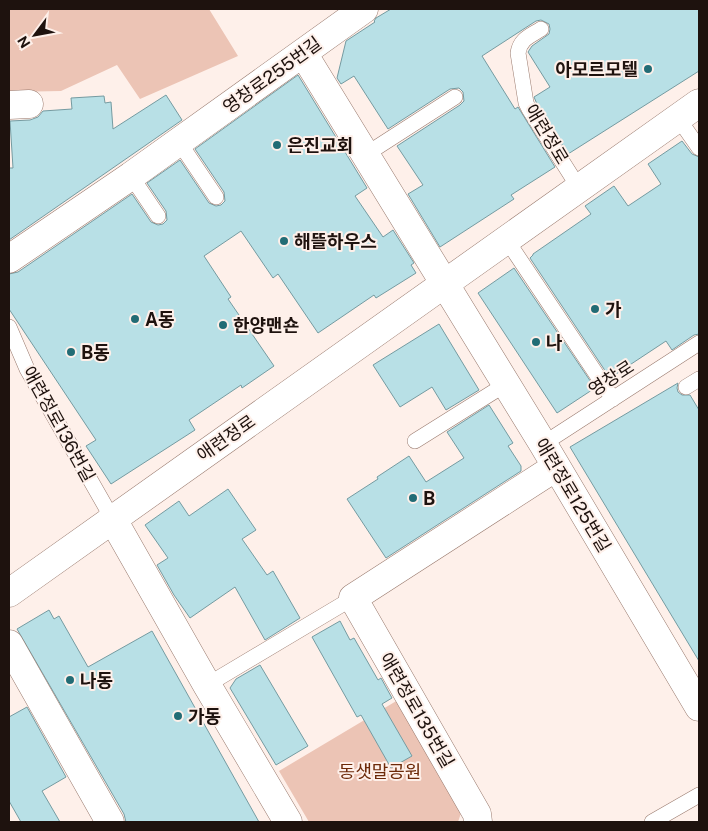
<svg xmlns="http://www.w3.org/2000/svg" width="708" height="831" font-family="'Public Sans','Noto Sans KR',sans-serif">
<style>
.green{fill:#ecc4b5}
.building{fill:#b8e0e6;stroke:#759ba1}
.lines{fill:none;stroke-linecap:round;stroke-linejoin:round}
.service-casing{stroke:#997a6e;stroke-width:16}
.minor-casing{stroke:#997a6e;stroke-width:29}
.tertiary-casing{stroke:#997a6e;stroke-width:29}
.service{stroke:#fff;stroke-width:15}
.minor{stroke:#fff;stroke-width:28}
.tertiary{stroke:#fff;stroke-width:28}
.poi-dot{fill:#226c75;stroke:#fef0ea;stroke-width:2}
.labels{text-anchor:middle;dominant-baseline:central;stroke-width:4;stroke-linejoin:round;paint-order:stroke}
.poi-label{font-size:18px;font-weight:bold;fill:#1e120e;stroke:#fef0ea;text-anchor:start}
.street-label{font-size:18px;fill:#1e120e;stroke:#fef0ea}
.park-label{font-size:18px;fill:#6c2908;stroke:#fef0ea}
</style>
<rect width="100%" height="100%" fill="#fef0ea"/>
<path class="green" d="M9 9H209L238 56 140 99 117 65 61 91 9 92Z
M398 700 461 813 458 822H309L279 771Z"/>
<path class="building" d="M391 9H699V71L568 154 537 104 534 97 550 87 528 52 532 46 549 34 550 29 549 24 541 20 536 21 482 56 515 109 518 107 555 167 511 195 514 199 440 247 408 194 423 185 397 146 460 105 464 101 463 92 459 88 450 89 388 129 354 76 341 84 337 78 346 41 375 22 374 21 376 18Z
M298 75 367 188 355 196 383 237 393 230 414 263 411 265 416 273 376 298 374 295 318 333 278 274 273 278 241 231 204 256 231 297 228 299 274 366 242 388 241 385 189 420 195 430 111 484 86 446 96 440 9 309V274L18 272 132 194 151 222 158 225 163 224 167 220 166 211 147 183 180 160 209 203 216 206 221 205 225 201 224 192 195 149Z
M166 95 182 120 9 240V168H13L10 121 30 120 38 117 43 111 72 109 71 98 104 96 105 103 111 102 113 129Z
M682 141 692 154 699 157V334L694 335 672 350 666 341 610 378 530 258 533 255V254L591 214 585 206 614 186 628 206 661 184 648 164Z
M514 268 595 388 557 413 478 293Z
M439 324 479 390 446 410 432 387 400 407 373 365Z
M678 383 677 388 678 392 682 395H690L699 410V661L570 447Z
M489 405 513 443 508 446 521 466V471L386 558 347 499 378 479 377 477 409 456 426 482 464 458 447 432Z
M228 489 256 530 242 539 267 575 273 571 300 618 265 640 235 587 190 618 174 595 157 565 168 558 145 525 179 501 189 516Z
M49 610 54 619 59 616 88 667 152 631 259 822H126L124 814 17 629Z
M340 621 350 640 354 638 378 680 381 678 392 698 382 704 412 756 391 768 361 715 357 717 312 637Z
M260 665 308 746 276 765 230 688 236 679Z
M27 707 66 777 42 791 60 822H21L9 801V717Z"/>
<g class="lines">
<defs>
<path id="service" d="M541 29C530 36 520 39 518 53L526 103 529 109 579 188
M678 118 699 148
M179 142 216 197
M365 155 455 97
M131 176 158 216
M506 239 613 399
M9 327 27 369 112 518
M686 387 699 379
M415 441 506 384
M543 444 699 343
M207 685 353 598
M652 822 699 795"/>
<path id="minor" d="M303 53 543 444 699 707
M9 105 29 104
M9 259 131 176 364 9
M112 518 207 685 288 822
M9 644 110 822
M478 822 477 814 353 598 556 467"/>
<path id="tertiary" d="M9 593 699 103"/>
</defs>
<use href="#service" class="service-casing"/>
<use href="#minor" class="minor-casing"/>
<use href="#tertiary" class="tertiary-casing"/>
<use href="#service" class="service"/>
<use href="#minor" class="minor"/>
<use href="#tertiary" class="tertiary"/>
</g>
<g class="poi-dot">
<circle cx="648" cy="69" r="5"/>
<circle cx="277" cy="145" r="5"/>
<circle cx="284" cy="241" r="5"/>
<circle cx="595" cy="309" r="5"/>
<circle cx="135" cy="319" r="5"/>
<circle cx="223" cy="325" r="5"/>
<circle cx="536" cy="342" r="5"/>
<circle cx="71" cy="352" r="5"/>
<circle cx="413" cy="498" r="5"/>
<circle cx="70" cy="680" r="5"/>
<circle cx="178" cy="716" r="5"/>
</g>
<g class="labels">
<g class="poi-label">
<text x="638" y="69" text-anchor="end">아모르모텔</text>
<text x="287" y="145">은진교회</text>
<text x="294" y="241">해뜰하우스</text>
<text x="605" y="309">가</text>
<text x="145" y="319">A동</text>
<text x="233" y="325">한양맨숀</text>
<text x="546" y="342">나</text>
<text x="81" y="352">B동</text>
<text x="423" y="498">B</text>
<text x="80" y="680">나동</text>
<text x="188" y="716">가동</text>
</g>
<g class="street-label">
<text transform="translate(272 75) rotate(-36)">영창로255번길</text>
<text transform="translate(547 134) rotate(59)">애련정로</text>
<text transform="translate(611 378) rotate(-33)">영창로</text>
<text transform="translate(59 424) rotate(61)">애련정로136번길</text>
<text transform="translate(226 438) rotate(-35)">애련정로</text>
<text transform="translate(573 495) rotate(59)">애련정로125번길</text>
<text transform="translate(417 710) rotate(60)">애련정로135번길</text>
</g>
<g class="park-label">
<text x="380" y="771">동샛말공원</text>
</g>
</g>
<rect width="708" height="831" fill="none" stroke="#1e120e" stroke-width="20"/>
<g transform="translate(35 35) rotate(238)" stroke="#fef0ea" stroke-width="4" paint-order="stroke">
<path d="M0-4L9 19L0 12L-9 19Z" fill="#1e120e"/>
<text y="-8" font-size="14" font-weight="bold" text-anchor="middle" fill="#1e120e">N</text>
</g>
</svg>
